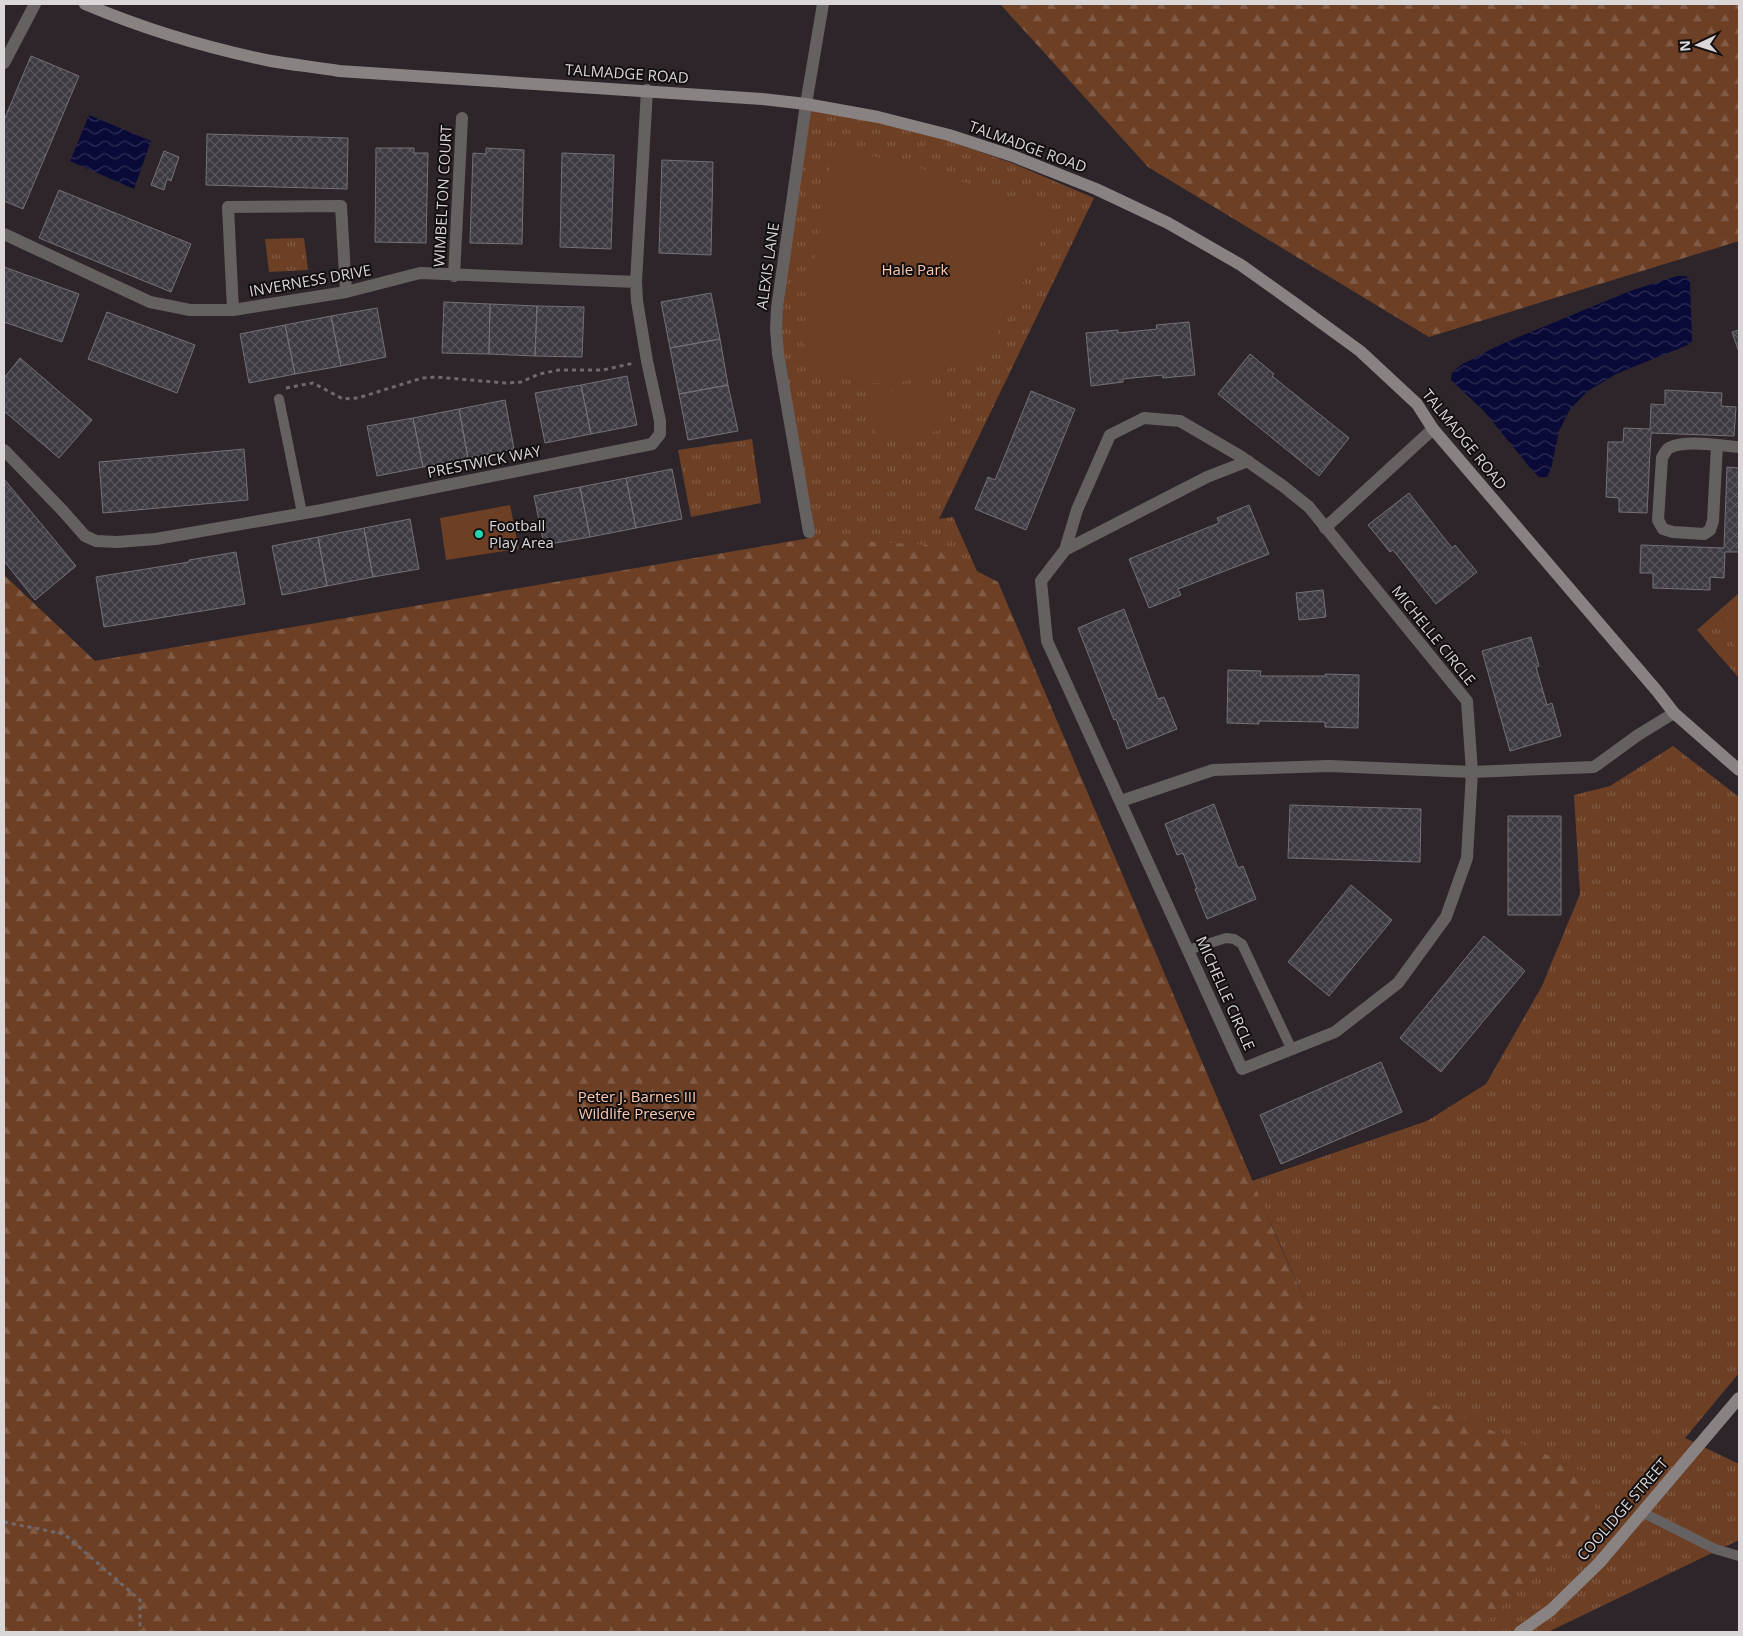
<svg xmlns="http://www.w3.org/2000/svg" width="1743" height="1636" font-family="'Open Sans',sans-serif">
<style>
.grass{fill:url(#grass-tufts)}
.forest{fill:url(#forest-firs)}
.pitch{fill:#6d4026}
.water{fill:url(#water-waves)}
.building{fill:url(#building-cross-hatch);stroke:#747078}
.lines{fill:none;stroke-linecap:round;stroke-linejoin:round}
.path{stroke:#6f686c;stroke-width:3;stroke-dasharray:4 4;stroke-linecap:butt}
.lane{stroke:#666161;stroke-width:10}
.street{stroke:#666161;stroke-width:12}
.secondary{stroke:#898282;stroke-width:12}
.poi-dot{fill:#24d5ae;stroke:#130f11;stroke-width:2}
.labels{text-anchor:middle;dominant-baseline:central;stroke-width:4;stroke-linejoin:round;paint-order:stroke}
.street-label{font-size:15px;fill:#dbd6d8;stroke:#130f11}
.park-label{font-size:15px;fill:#fcc9ae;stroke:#130f11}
.poi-label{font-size:15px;fill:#dbd6d8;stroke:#130f11;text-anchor:start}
</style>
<defs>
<pattern id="grass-tufts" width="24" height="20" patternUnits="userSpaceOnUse" patternTransform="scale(1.25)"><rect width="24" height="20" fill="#6d4026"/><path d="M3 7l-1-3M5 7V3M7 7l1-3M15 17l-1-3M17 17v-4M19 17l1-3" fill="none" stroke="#815b45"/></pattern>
<pattern id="forest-firs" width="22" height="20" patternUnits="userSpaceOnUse" patternTransform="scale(1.25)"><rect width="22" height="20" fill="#6d4026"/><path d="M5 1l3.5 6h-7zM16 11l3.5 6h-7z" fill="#815b45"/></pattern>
<pattern id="water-waves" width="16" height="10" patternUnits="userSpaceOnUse" patternTransform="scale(1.25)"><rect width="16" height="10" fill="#0a0a38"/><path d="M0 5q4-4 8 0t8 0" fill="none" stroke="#2d2d54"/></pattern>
<pattern id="building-cross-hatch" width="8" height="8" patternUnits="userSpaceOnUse" patternTransform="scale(1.25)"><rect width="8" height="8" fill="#3e3a41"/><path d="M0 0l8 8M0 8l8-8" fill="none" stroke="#59565c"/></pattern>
</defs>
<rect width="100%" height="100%" fill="#2d252a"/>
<path class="grass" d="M806 104 946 140 1012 163 1094 198 939 519 953 517 1301 1304 1305 1300 1252 1181 1427 1121 1486 1084 1542 986 1580 894 1574 795 1610 786 1673 746 1739 797V1373L1685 1438 1739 1464V1540L1548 1632H4V586L85 663 818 540 810 538 778 354Z
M304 238 308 270 269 272 265 239Z
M752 439 761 503 691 517 678 450Z
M1739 593V678L1697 630Z"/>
<path class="forest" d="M1000 4H1739V241L1429 337 1148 167Z
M810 538 927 545 998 582 1279 1243 1332 1359 1585 1472 1596 1512 1477 1632H4V575L95 661Z"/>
<path class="pitch" d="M848 150 913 166 1054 211 1008 318 993 340 970 359 939 373 897 383H864L809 372 805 351 804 328 831 159Z
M944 383 952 428 878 442 870 396Z
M510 505 519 549 446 560 440 518Z
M1739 608V646L1737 648 1718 627Z"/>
<path class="water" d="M89 115 151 141 134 189 70 161Z
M1677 276H1686L1690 281 1692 340 1690 344 1616 374 1588 391 1570 409 1559 431 1551 469 1547 477H1539L1531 469 1484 411 1451 380 1452 373 1461 365 1497 346 1630 291Z"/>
<path class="building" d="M31 56 79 76 23 209 4 201V120Z
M207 134 348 138 347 189 206 185Z
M376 148H414V153H428L426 243 375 242Z
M486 148 524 150 522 244 470 243 473 153 486 154Z
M164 151 179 157 171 181 167 179 164 190 151 185Z
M562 153 614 155 611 249 560 247Z
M662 160 713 162 711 255 659 253Z
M59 190 191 244 171 292 39 238Z
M4 267 79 294 62 342 4 322Z
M711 293 720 339 670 348 661 302Z
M444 302 490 304 489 354 442 353Z
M490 304 537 306 535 356 489 354Z
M537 306 584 307 582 357 535 356Z
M377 308 386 357 341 366 331 316Z
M107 312 195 345 177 393 88 359Z
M331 316 341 366 295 374 285 325Z
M1189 322 1195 375 1163 378 1162 375 1123 379V382L1091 386 1086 333 1118 330V333L1157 329 1156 325Z
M285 325 295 374 249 383 240 334Z
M1739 330V352L1732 332Z
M720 339 728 385 679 394 670 348Z
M1250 354 1274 374 1272 376 1349 438 1319 476 1218 394Z
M20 358 92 420 59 458 4 411V378Z
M627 376 637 425 591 434 581 385Z
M581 385 591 434 545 443 535 393Z
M728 385 738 431 688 440 679 394Z
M1665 390 1722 393 1721 406 1736 407 1734 436 1651 433 1647 513 1619 512V498L1606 497 1608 442H1623L1624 428 1650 429 1651 404 1665 405Z
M1031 391 1075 409 1026 530 975 509 988 477 995 480Z
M505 400 514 449 468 458 459 409Z
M459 409 468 458 423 467 413 418Z
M413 418 423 467 377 476 367 426Z
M244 449 248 500 103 513 99 462Z
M1727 467 1739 468V552H1725L1724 578 1710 577V590L1653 588V573H1640L1641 545 1724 548Z
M672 469 682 519 636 528 626 478Z
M626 478 636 528 590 537 580 487Z
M4 479 76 566 35 600 4 561Z
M580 487 590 537 544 545 534 496Z
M1409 493 1452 548 1455 545 1477 572 1436 604 1393 550 1390 552 1368 525Z
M1249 505 1269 554 1178 589 1181 595 1149 608 1129 559 1219 523 1217 518Z
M410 519 419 569 373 577 364 528Z
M364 528 373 577 327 586 318 537Z
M318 537 327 586 282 595 272 546Z
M236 552 245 604 104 627 96 577 189 562V560Z
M1323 590 1326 617 1299 620 1296 593Z
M1124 609 1158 699 1164 697 1177 729 1127 749 1116 719 1114 720 1078 628Z
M1531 637 1539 666 1536 667 1547 705 1552 703 1561 736 1510 751 1482 651Z
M1228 670 1261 671 1260 676H1326L1325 674 1359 675 1358 728 1325 727V722L1259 721V724L1227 723Z
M1214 804 1238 868 1243 866 1256 899 1207 919 1195 889H1197L1183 853 1177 855 1165 824Z
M1290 805 1421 809 1420 862 1288 858Z
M1508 816H1561V915H1508Z
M1351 885 1392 920 1329 996 1288 962Z
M1484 936 1525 971 1441 1072 1400 1038Z
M1381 1062 1402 1112 1281 1164 1260 1115Z"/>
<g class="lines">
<path class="path" d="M286 388 313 383 343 399 358 398 422 378 436 377 505 383 521 382 539 374 559 370H603L634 363
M4 1522 64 1534 140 1600V1632"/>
<path class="lane" d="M279 399 302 513
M1188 950 1226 938 1234 939 1242 944 1292 1050
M1642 1512 1715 1549 1739 1556"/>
<path class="street" d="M4 63 35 4
M4 234 150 302 190 310H233L346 292 420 273 636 282
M454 276 462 118
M233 310 228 207 341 206 346 292
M1144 418 1180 421 1240 456 1283 486 1309 507 1467 701 1472 772 1467 858 1446 917 1398 983 1335 1032 1242 1069 1047 641 1041 581 1065 550 1077 510 1110 435Z
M1717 445 1713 521 1710 530 1704 534 1673 532 1663 529 1658 520 1662 458C1664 454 1666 450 1669 448 1685 439 1721 446 1739 447
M4 450 63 511 85 536 96 541 117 542 156 539 322 510 652 444 660 434V421L647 361 637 301 636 282 647 90
M1325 528 1433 429
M809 532 778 354 776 329 777 308 806 104 823 4
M1065 550 1207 477 1248 461
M1121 801 1213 770 1329 766 1472 772 1594 767 1638 735 1674 713"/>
<path class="secondary" d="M85 4C144 29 207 48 271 61 293 65 316 67 339 71L762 99 806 104 878 117 949 135 1013 156 1096 189 1168 223 1241 265 1297 305 1360 351 1417 404 1433 429 1657 691 1674 713 1739 770
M1520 1632 1551 1610 1600 1562 1739 1398"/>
</g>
<circle class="poi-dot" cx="479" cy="534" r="5"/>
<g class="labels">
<g class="street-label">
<text transform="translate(627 73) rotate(4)">TALMADGE ROAD</text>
<text transform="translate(1028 146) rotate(20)">TALMADGE ROAD</text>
<text transform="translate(442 196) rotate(-87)">WIMBELTON COURT</text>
<text transform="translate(767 266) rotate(-82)">ALEXIS LANE</text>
<text transform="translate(310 280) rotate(-10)">INVERNESS DRIVE</text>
<text transform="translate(1465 439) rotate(51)">TALMADGE ROAD</text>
<text transform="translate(484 461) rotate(-11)">PRESTWICK WAY</text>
<text transform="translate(1434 635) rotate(51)">MICHELLE CIRCLE</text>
<text transform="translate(1226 993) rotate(66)">MICHELLE CIRCLE</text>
<text transform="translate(1622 1509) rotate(-49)">COOLIDGE STREET</text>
</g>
<g class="park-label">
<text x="915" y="269">Hale Park</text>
<text x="637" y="1096">Peter J. Barnes III<tspan x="637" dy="17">Wildlife Preserve</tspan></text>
</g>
<g class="poi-label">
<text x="489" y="525">Football<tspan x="489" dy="17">Play Area</tspan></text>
</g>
</g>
<rect width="1743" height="1636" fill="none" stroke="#dbd6d8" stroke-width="10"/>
<g transform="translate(1698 45) rotate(266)" stroke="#130f11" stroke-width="4" paint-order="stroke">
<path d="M0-4L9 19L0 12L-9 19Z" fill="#dbd6d8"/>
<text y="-8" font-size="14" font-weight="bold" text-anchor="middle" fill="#dbd6d8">N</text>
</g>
</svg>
